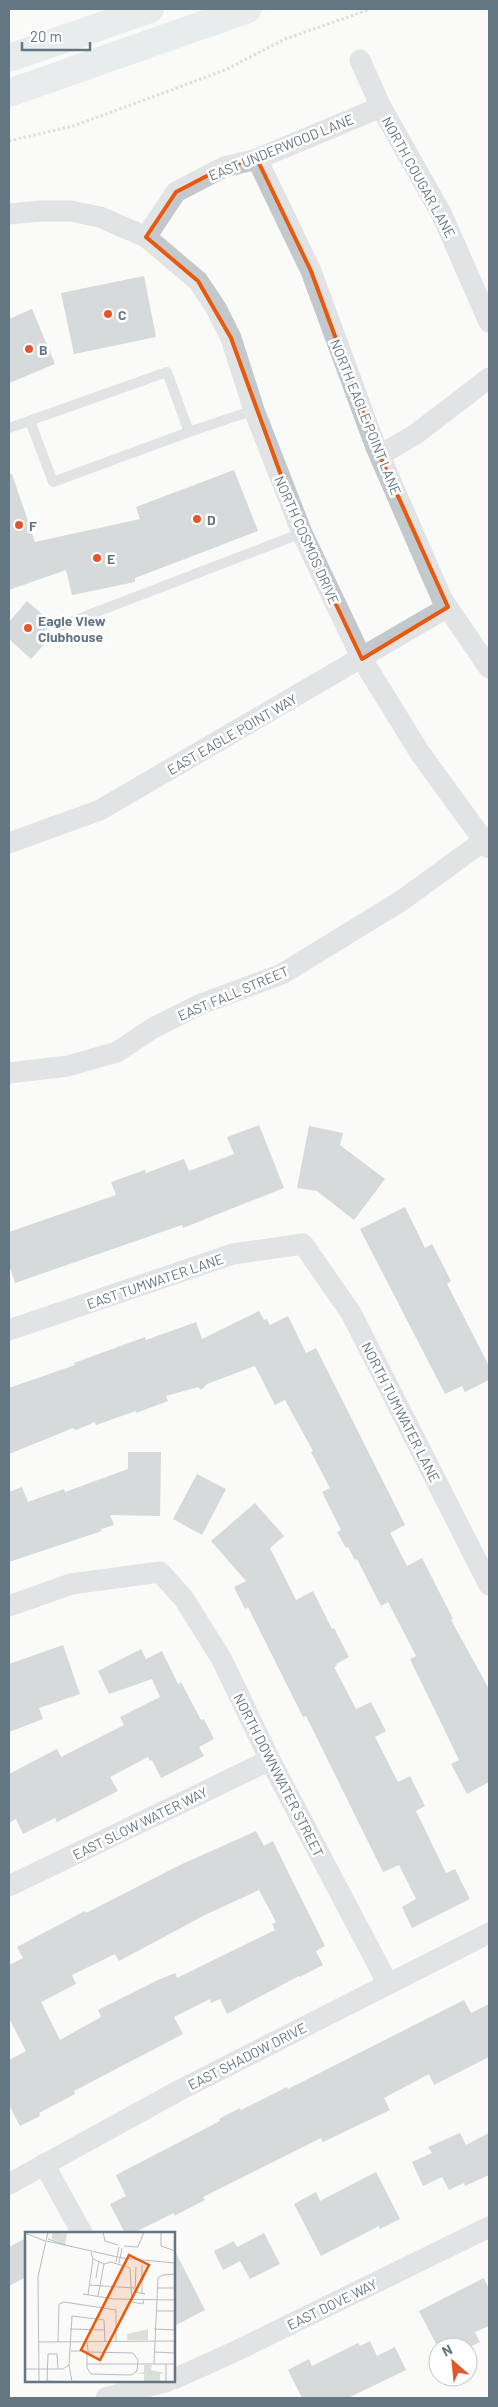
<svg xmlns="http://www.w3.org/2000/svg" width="498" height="2407" font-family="Barlow,sans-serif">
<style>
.building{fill:#aab3b9;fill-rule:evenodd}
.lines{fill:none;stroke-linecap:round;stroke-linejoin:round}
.path{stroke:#bbbfc2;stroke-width:3;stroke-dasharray:2.5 2.5;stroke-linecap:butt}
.lane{stroke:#c3c8cc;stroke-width:10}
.street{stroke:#c3c8cc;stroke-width:21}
.secondary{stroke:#d6dbdf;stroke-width:28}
.marked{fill:none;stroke:#e8590c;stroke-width:4;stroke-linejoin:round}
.poi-dot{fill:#e4572e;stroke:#fff;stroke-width:2}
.labels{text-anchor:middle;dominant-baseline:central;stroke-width:5;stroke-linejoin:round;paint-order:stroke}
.street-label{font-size:14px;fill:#657683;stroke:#fff}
.poi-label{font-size:14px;font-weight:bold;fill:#657683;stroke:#fff;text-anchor:start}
.inset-road{fill:none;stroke:#b5bdc2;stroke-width:1}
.view{fill:#e8590c;fill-opacity:0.15;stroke:#e8590c;stroke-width:2.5}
.inset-edge{fill:none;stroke:#657683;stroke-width:2.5}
</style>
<rect width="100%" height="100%" fill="#fafaf8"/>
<path class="building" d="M144 276 156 337 74 354 61 293Z
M32 309 55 364 9 383V319Z
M234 470 258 531 135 578V582L72 595 66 570 9 590V474H12L35 542 140 519 136 507Z
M27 601 52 623 44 633 50 638 31 659 9 639V622Z
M259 1125 284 1188 183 1228 182 1225 15 1283 9 1265V1232L116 1195 111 1182 145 1170 146 1173 184 1159 189 1171 234 1154 227 1137Z
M309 1126 343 1133 340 1145 385 1179 354 1220 317 1191 297 1188Z
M405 1207 425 1248 432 1244 451 1281 447 1284 489 1366V1380L465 1392 462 1386 445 1394 360 1229Z
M259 1311 264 1320 267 1319 270 1325 288 1316 306 1353 316 1348 405 1525 390 1533 407 1566 422 1558 453 1619 451 1620 489 1689V1782L467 1794 451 1764 459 1760 410 1659 416 1656 388 1602 381 1606 357 1559 355 1560 348 1547 346 1548 337 1532 341 1530 322 1492 330 1488 311 1452 313 1451 285 1400 275 1405 255 1366 207 1384 201 1390 198 1387 166 1396 168 1401 136 1413V1411L96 1425 95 1422 76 1430 73 1428 9 1454V1388L75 1365 74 1363 145 1337 146 1340 196 1322 202 1339Z
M128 1452H161L160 1516 110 1515 114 1525 101 1529 102 1531 9 1562V1492L22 1487 28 1502 64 1489 65 1492 128 1469Z
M197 1474 226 1489 202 1535 173 1519Z
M255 1503 284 1536 270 1548 296 1600 313 1591 332 1629 334 1628 349 1657 336 1664 337 1666 334 1667 356 1709 371 1702 386 1731 375 1737 398 1782 410 1776 425 1806 416 1811 446 1873 455 1869 470 1899 412 1928 402 1907 416 1899 399 1865 383 1872 306 1716 303 1717 248 1607 245 1609 234 1587 246 1581 211 1541Z
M63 1645 80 1694 39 1708 43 1719 9 1732V1664Z
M141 1649 146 1659 162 1651 178 1684 181 1682 201 1720 204 1719 214 1739 199 1747 204 1756 161 1778 152 1760 150 1761 148 1757 110 1777 118 1791 57 1822 55 1818 23 1834 16 1819 9 1823V1774L57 1749 61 1757 124 1725 120 1717 160 1697 152 1679 109 1694 98 1671Z
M256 1831 264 1846 273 1841 292 1880 325 1946 316 1951 323 1965 300 1977 299 1976 227 2014 220 1999 211 2003 210 1999 174 2017 183 2034 74 2091 75 2094 39 2113 40 2116 20 2126 9 2105V2060L26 2051 9 2018V1965L23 1958 17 1947 85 1911 86 1913 180 1865ZM259 1890 276 1922 272 1924 275 1930 177 1978 175 1973 158 1980 98 2010 101 2017 60 2040 41 2002 76 1984 72 1975 115 1954 119 1961 205 1915Z
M464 2000 471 2013 489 2004V2057L434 2085 429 2074 384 2098 390 2110 323 2142 321 2138 203 2197 205 2200 174 2216V2213L133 2233H125L110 2204 126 2196 116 2175 220 2121 219 2119 240 2108 241 2110 287 2087 288 2089Z
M460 2133 466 2145 489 2133V2175L465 2186 464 2183 449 2190 442 2177 423 2186 412 2162 432 2153 428 2147Z
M376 2172 400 2219 380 2229 379 2226 321 2256 294 2204 316 2192 320 2201Z
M264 2233 280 2264 250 2279 240 2261 223 2270 214 2251 234 2241 237 2247Z
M26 2238V2277L9 2286V2247Z
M174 2249 205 2310 174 2326Z
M484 2278 489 2289V2326L475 2332 480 2342 468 2348H438L419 2311Z
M370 2341 377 2356 395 2347 406 2370 348 2398H302L288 2370 309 2359 312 2366 358 2343 360 2346Z"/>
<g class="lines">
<path class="path" d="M9 141 73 126 155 96 225 70 285 39 371 9"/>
<path class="lane" d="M30 421 53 482 189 432
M9 428 167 372 189 432 254 410
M60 626 302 533"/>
<path class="street" d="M360 60 381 107 442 215 489 322
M257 159 311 271 375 445 442 599 489 668
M9 214 42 211H71L100 217 146 237 198 281 216 308 231 338 254 410 302 533 362 659 420 753 489 848
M146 237 176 192 224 167 257 159 381 107
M380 455 416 434 489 378
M9 843 100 810 448 607
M9 1073 68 1066 117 1052 153 1028 201 1004 282 974 401 901 489 837
M9 1330 233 1254 303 1244 351 1313 489 1585
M9 1606 71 1584 160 1572 184 1599 221 1658 270 1760 388 1984
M9 1886 270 1760
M44 2164 82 2233
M9 2184 178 2091 489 1933
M174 2379 236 2351 489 2227
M106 2398 168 2381"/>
<path class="secondary" d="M9 58 150 9
M9 93 248 9"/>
</g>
<path d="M0 0H498V2407H0ZM257 159 311 271 375 445 448 607 362 659 302 533 231 338 198 281 146 237 176 192 224 167Z" fill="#fafaf8" fill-opacity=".55" fill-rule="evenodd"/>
<path class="marked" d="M257 159 311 271 375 445 448 607 362 659 302 533 231 338 198 281 146 237 176 192 224 167Z"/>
<g class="poi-dot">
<circle cx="108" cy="314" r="5"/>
<circle cx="29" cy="349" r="5"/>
<circle cx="197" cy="519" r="5"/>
<circle cx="19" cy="525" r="5"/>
<circle cx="97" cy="558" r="5"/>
<circle cx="28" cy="628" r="5"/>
</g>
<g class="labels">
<g class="street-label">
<text transform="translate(281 147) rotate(-22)">EAST UNDERWOOD LANE</text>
<text transform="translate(419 177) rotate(61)">NORTH COUGAR LANE</text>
<text transform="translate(366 417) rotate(68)">NORTH EAGLE POINT LANE</text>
<text transform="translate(307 540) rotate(66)">NORTH COSMOS DRIVE</text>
<text transform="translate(232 734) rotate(-30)">EAST EAGLE POINT WAY</text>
<text transform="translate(233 993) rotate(-23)">EAST FALL STREET</text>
<text transform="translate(155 1281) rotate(-19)">EAST TUMWATER LANE</text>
<text transform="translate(401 1412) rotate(63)">NORTH TUMWATER LANE</text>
<text transform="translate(279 1775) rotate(63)">NORTH DOWNWATER STREET</text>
<text transform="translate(140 1823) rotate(-26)">EAST SLOW WATER WAY</text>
<text transform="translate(247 2056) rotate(-27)">EAST SHADOW DRIVE</text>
<text transform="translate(332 2304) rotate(-26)">EAST DOVE WAY</text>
</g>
<g class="poi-label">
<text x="118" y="314">C</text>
<text x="39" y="349">B</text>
<text x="207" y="519">D</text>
<text x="29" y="525">F</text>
<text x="107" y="558">E</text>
<text x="38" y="620">Eagle View<tspan x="38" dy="16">Clubhouse</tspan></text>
</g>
</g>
<g transform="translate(25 2232)">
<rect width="150" height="150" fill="#fafaf8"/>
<path d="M27 0 42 2 40 12 27 7ZM123 97V108H102V102ZM119 133H127L126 138 140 141 135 142V150H119V142H112L119 140Z" fill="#dadfd7"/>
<path class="inset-road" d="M78 0 80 9 93 13M136 0V14L150 19M0 1 20 9M23 7 41 13M22 9 97 26 150 31M99 14 113 15 119 0M66 20 68 27 79 32M91 30 94 15M94 31 97 16M111 35 110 60 120 62M105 36 107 70 118 72 119 67M71 46 74 29M64 53 109 56M132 56H150M117 61V33M58 62 88 67 150 68M63 63 68 27M73 64 79 32 86 30 105 36M132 79H150M45 97 79 98M129 97 150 98M14 110 150 109M33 110 34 72 39 70 91 78V109M46 119H59L63 120H64L108 121 113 128 112 139 106 143 66 142 62 136V121L63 120V119L62 109M129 120 150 121M62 132H150M129 132 133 46 138 43 150 42M44 133 47 84 79 88 80 109M44 133 47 150M0 137H38L44 133M22 149 47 150M14 150 13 45 23 0M22 150 23 122H32L33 137M141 150V132"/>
<path class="view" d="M104 23 124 33 75 128 56 118Z"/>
<rect width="150" height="150" class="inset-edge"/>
</g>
<rect width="498" height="2407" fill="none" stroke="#657683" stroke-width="20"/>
<g transform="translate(453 2362) rotate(333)"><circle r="24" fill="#ffffff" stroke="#c1c8cd"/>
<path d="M0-4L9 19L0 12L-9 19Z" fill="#e4572e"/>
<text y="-8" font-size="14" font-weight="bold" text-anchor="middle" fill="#657683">N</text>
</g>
<path d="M22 42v8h68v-8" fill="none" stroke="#657683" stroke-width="2.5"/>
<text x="30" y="42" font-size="15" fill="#657683" stroke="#ffffff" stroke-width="4" paint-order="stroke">20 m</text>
</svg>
